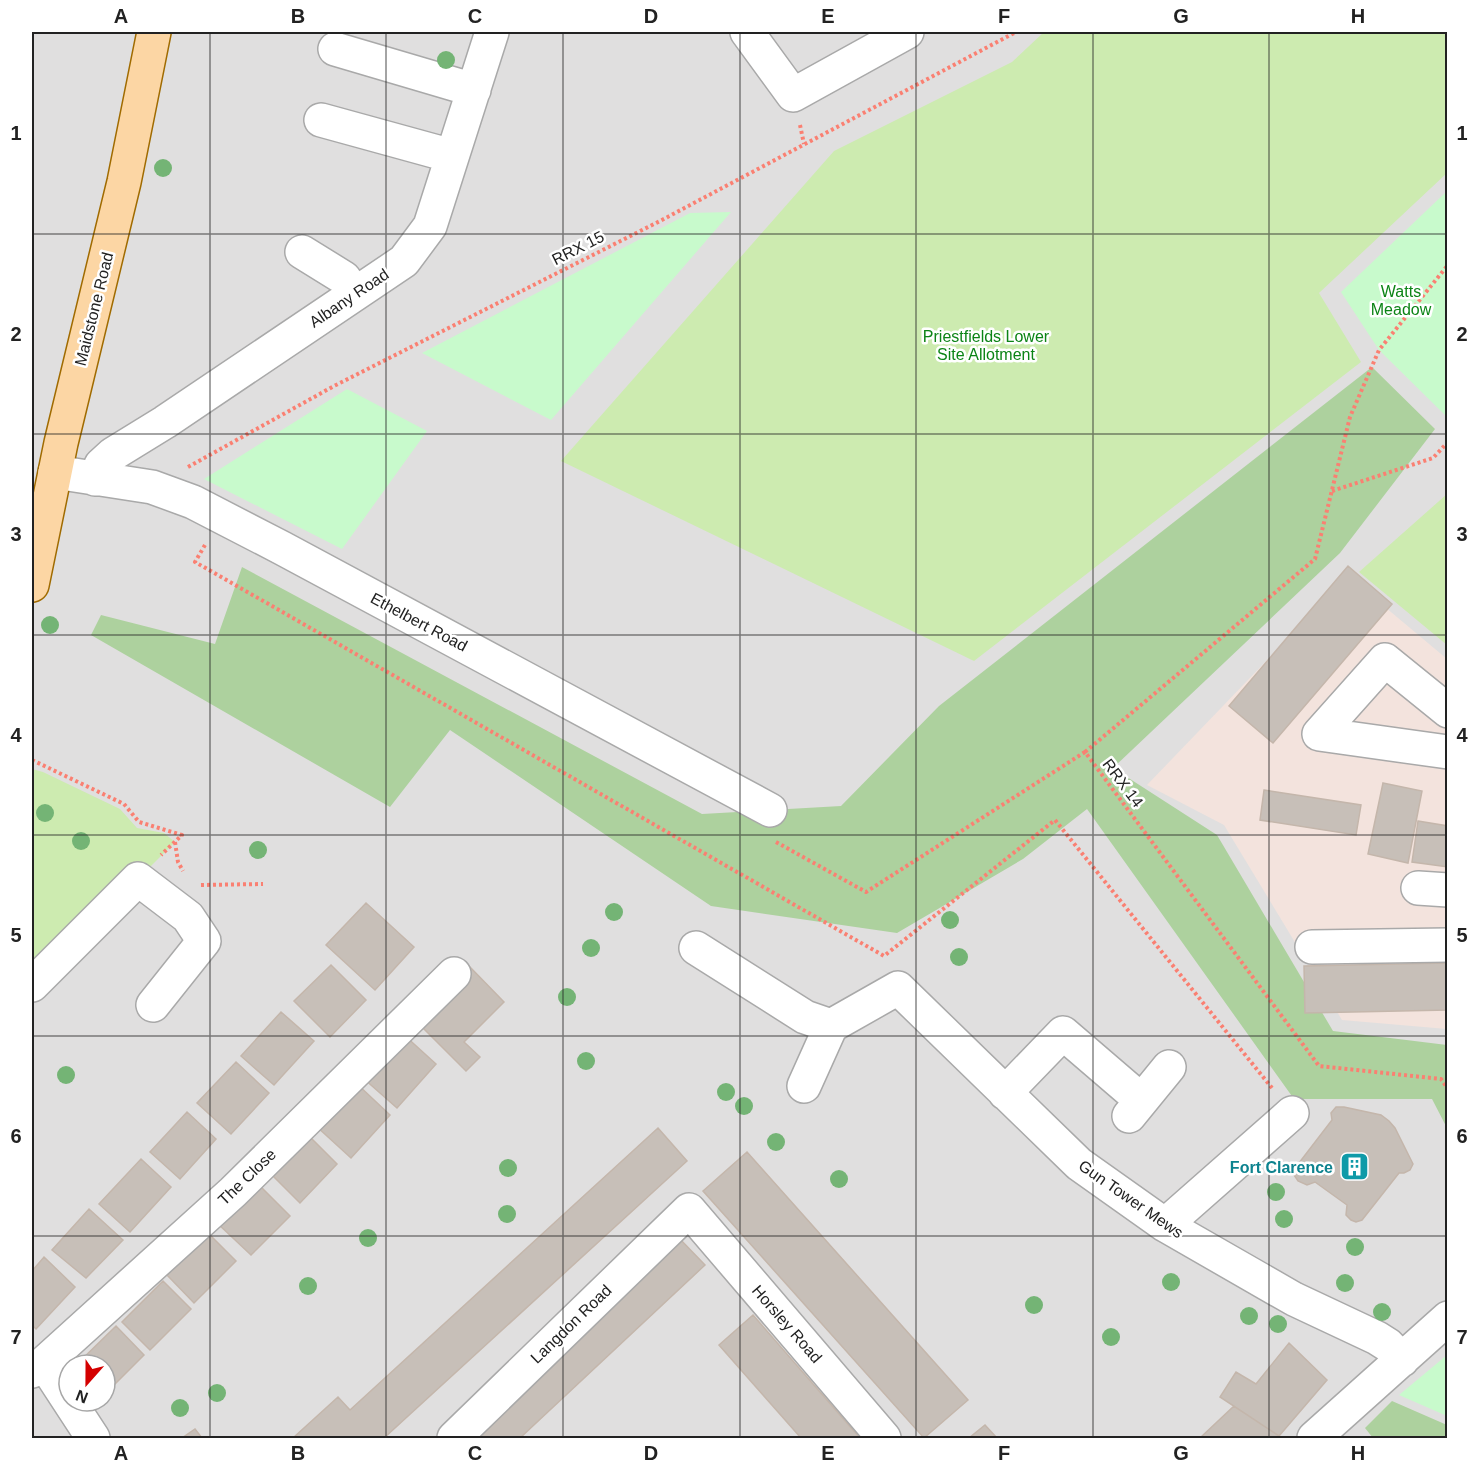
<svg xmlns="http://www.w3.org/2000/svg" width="1479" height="1470" font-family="Helvetica,sans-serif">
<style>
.residential{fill:#e0dfdf;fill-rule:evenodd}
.military{fill:#f3e3dd}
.grass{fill:#cdebb0}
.forest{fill:#add19e}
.park{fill:#c8facc}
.building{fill:#c7bfb8;stroke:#c4b6ab;stroke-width:1.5}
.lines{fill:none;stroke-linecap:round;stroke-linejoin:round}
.minor-casing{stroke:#a9a9a9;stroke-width:36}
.major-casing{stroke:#a06b00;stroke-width:36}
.path{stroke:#fa8072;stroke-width:4;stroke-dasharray:3 3;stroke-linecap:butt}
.minor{stroke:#fff;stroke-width:33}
.major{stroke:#fcd6a4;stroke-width:33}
.tree{fill:#74b475}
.grid{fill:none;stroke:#222;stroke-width:1.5;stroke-opacity:0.55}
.labels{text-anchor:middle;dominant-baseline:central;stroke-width:5;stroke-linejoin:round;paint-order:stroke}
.street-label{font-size:16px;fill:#222;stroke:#fff}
.park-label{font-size:16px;fill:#0c8416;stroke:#fff}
.culture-label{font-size:16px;font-weight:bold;fill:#0d838f;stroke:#fff;text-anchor:end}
.neatline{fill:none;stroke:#222;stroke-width:2}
.grid-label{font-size:20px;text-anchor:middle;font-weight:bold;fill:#222}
</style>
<rect width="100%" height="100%" fill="#f2efe9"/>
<path class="residential" d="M32 32H1447V1438H32ZM69 1365H105V1401H69Z"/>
<path class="military" d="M1348 576 1447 659V1029L1342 1020 1224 825 1147 785Z"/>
<path class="grass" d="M1044 32H1447V173L1319 293 1361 362 974 661 561 461 834 151 1012 62Z
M1447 494V645L1359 572Z
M32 769 43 772 120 809 137 828 164 833 175 842 149 868 128 866 32 966Z"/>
<path class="forest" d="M1372 367 1435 429 1340 553 1113 768 1217 835 1333 1031 1447 1045V1128L1432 1099H1294L1087 809 1023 859 897 933 711 906 450 730 390 807 91 635 101 615 215 644 242 567 702 814 841 806 939 706Z
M1392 1401 1447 1425V1438H1373L1365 1428Z"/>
<path class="park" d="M1447 191V417L1379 350 1341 292Z
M731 212 551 420 422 353 690 213Z
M347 389 427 431 342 549 204 479Z
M1447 1355V1416L1399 1395Z"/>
<path class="building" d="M1348 566 1392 604 1273 743 1229 706Z
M1383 783 1422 791 1408 863 1368 854Z
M1264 790 1361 805 1356 835 1260 820Z
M1418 821 1448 826V867L1412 862Z
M366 903 414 947 375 990 326 945Z
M1448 963V1010L1305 1013 1304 966Z
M331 965 366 1000 330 1037 294 1001Z
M469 966 504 1002 464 1042 480 1057 466 1071 415 1020Z
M281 1012 314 1041 274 1085 241 1056Z
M403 1034 436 1064 397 1108 363 1078Z
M236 1062 269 1093 231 1134 197 1103Z
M356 1083 390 1115 351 1158 316 1126Z
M1336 1107H1344L1381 1115 1389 1121 1395 1128 1413 1164 1410 1170 1404 1173H1399L1362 1220 1356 1222 1351 1220 1346 1215 1347 1205 1315 1182 1307 1185 1298 1181 1292 1172 1332 1120 1331 1113Z
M187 1112 216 1139 180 1179 150 1152Z
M658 1128 687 1161 384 1438H293L338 1397 350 1410Z
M306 1133 337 1164 300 1203 268 1171Z
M747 1152 968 1400 924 1438 703 1191Z
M141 1159 171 1187 130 1232 99 1204Z
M256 1182 290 1216 251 1255 216 1222Z
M89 1209 123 1240 86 1278 52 1250Z
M208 1233 236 1261 194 1303 167 1275Z
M677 1236 705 1265 520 1438H466Z
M44 1257 75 1287 36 1329 32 1325V1271Z
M163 1281 191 1309 150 1350 122 1322Z
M753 1315 860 1438H801L719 1345Z
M116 1326 144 1355 106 1393 105 1365 77 1364Z
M1289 1343 1327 1380 1279 1436 1220 1397 1236 1372 1256 1384Z
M1234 1406 1279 1436 1276 1438H1200Z
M985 1425 997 1438H969Z
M195 1429 202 1438H182Z"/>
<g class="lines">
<defs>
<path id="minor" d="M747 32 793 95 907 32
M335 49 474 90
M321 120 452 156
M302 252 344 278 354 293
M55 472 152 487 193 502 282 548 770 810
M95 479 101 465 113 454 165 422 404 261 430 226 492 32
M1448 711 1385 660 1319 734 1448 752
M1418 888 1448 890
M1312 947 1448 945
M696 948 805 1017 831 1026
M32 985 138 879 188 917 204 941 153 1005
M804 1086 831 1026 898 988 1079 1164 1165 1225 1294 1299 1377 1338 1388 1345 1402 1360
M1005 1093 1063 1033 1141 1100
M1129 1116 1169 1067
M1165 1225 1292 1113
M44 1363 93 1438
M32 1371 44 1363 233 1192 454 974
M454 1438 689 1210 884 1438
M1314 1438 1448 1318"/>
<path id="major" d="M32 585 61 443 124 182 154 32"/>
</defs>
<use href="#minor" class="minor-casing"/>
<use href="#major" class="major-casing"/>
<path class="path" d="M800 125 804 144
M188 467 334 386 660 221 1016 32
M1332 491 1433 458 1448 442
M205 545 195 562 884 956 1055 820 1272 1088
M1085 752 1315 559 1350 417 1379 350 1448 265
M32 760 124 804 139 822 182 835 161 855
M175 842 178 862 183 871
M776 842 866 892 1085 752 1319 1066 1441 1079 1448 1089
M201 885 263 884"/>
<use href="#minor" class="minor"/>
<use href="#major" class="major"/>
</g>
<g class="tree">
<circle cx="446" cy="60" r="9"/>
<circle cx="163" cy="168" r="9"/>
<circle cx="50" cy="625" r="9"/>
<circle cx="45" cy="813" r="9"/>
<circle cx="81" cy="841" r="9"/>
<circle cx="258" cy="850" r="9"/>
<circle cx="614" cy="912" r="9"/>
<circle cx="950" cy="920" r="9"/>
<circle cx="591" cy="948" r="9"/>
<circle cx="959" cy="957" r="9"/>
<circle cx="567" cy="997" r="9"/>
<circle cx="586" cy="1061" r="9"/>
<circle cx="66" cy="1075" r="9"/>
<circle cx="726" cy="1092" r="9"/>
<circle cx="744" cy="1106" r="9"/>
<circle cx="776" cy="1142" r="9"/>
<circle cx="508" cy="1168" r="9"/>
<circle cx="839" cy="1179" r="9"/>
<circle cx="1276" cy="1192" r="9"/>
<circle cx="507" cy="1214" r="9"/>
<circle cx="1284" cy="1219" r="9"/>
<circle cx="368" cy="1238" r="9"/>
<circle cx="1355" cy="1247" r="9"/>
<circle cx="1171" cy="1282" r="9"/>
<circle cx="1345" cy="1283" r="9"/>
<circle cx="308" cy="1286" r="9"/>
<circle cx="1034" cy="1305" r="9"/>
<circle cx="1382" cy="1312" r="9"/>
<circle cx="1249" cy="1316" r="9"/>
<circle cx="1278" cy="1324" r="9"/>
<circle cx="1111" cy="1337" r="9"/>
<circle cx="217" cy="1393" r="9"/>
<circle cx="180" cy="1408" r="9"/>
</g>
<path class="grid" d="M210 32V1438M386 32V1438M563 32V1438M740 32V1438M916 32V1438M1093 32V1438M1269 32V1438M32 234H1448M32 434H1448M32 635H1448M32 835H1448M32 1036H1448M32 1236H1448"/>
<defs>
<symbol id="building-square" viewBox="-11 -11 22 22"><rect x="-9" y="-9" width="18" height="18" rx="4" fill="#0f9aa8" stroke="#fff"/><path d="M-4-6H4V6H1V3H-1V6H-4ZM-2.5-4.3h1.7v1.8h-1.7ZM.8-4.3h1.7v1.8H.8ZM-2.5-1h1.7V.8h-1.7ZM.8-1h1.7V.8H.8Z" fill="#fff"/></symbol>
</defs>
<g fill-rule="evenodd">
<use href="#building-square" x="1338" y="1150" width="33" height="33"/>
</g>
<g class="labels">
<g class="street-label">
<text transform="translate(578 248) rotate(-27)">RRX 15</text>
<text transform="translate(349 298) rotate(-34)">Albany Road</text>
<text transform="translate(94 309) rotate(-76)">Maidstone Road</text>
<text transform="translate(419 622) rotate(28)">Ethelbert Road</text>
<text transform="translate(1123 783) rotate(53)">RRX 14</text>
<text transform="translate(247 1177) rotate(-44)">The Close</text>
<text transform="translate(1131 1199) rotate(35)">Gun Tower Mews</text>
<text transform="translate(571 1324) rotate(-44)">Langdon Road</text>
<text transform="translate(787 1324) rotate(49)">Horsley Road</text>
</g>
<g class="park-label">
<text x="1401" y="291">Watts<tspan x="1401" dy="18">Meadow</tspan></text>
<text x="986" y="336">Priestfields Lower<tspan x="986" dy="18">Site Allotment</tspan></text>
</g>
<g class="culture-label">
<text x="1333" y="1167">Fort Clarence</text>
</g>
</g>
<rect width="1479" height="1470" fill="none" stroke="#ffffff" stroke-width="66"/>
<g transform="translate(87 1383) rotate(201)"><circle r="28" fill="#ffffff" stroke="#a7a7a7" stroke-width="1.5"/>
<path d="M0-4.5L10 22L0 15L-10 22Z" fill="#d40000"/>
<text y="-9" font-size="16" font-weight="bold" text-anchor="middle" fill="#222222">N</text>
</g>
<rect x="33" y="33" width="1413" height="1404" class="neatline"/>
<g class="grid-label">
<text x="121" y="23">A</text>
<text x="298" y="23">B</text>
<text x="475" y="23">C</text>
<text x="651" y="23">D</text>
<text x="828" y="23">E</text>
<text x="1004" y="23">F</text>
<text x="1181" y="23">G</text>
<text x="1358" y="23">H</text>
<text x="16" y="140">1</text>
<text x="1462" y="140">1</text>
<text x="16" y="341">2</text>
<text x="1462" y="341">2</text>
<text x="16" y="541">3</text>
<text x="1462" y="541">3</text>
<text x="16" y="742">4</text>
<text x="1462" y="742">4</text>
<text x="16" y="942">5</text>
<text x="1462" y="942">5</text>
<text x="16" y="1143">6</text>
<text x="1462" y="1143">6</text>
<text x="16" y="1344">7</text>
<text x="1462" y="1344">7</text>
<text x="121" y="1460">A</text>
<text x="298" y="1460">B</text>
<text x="475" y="1460">C</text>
<text x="651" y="1460">D</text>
<text x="828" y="1460">E</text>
<text x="1004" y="1460">F</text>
<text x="1181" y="1460">G</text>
<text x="1358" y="1460">H</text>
</g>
</svg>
